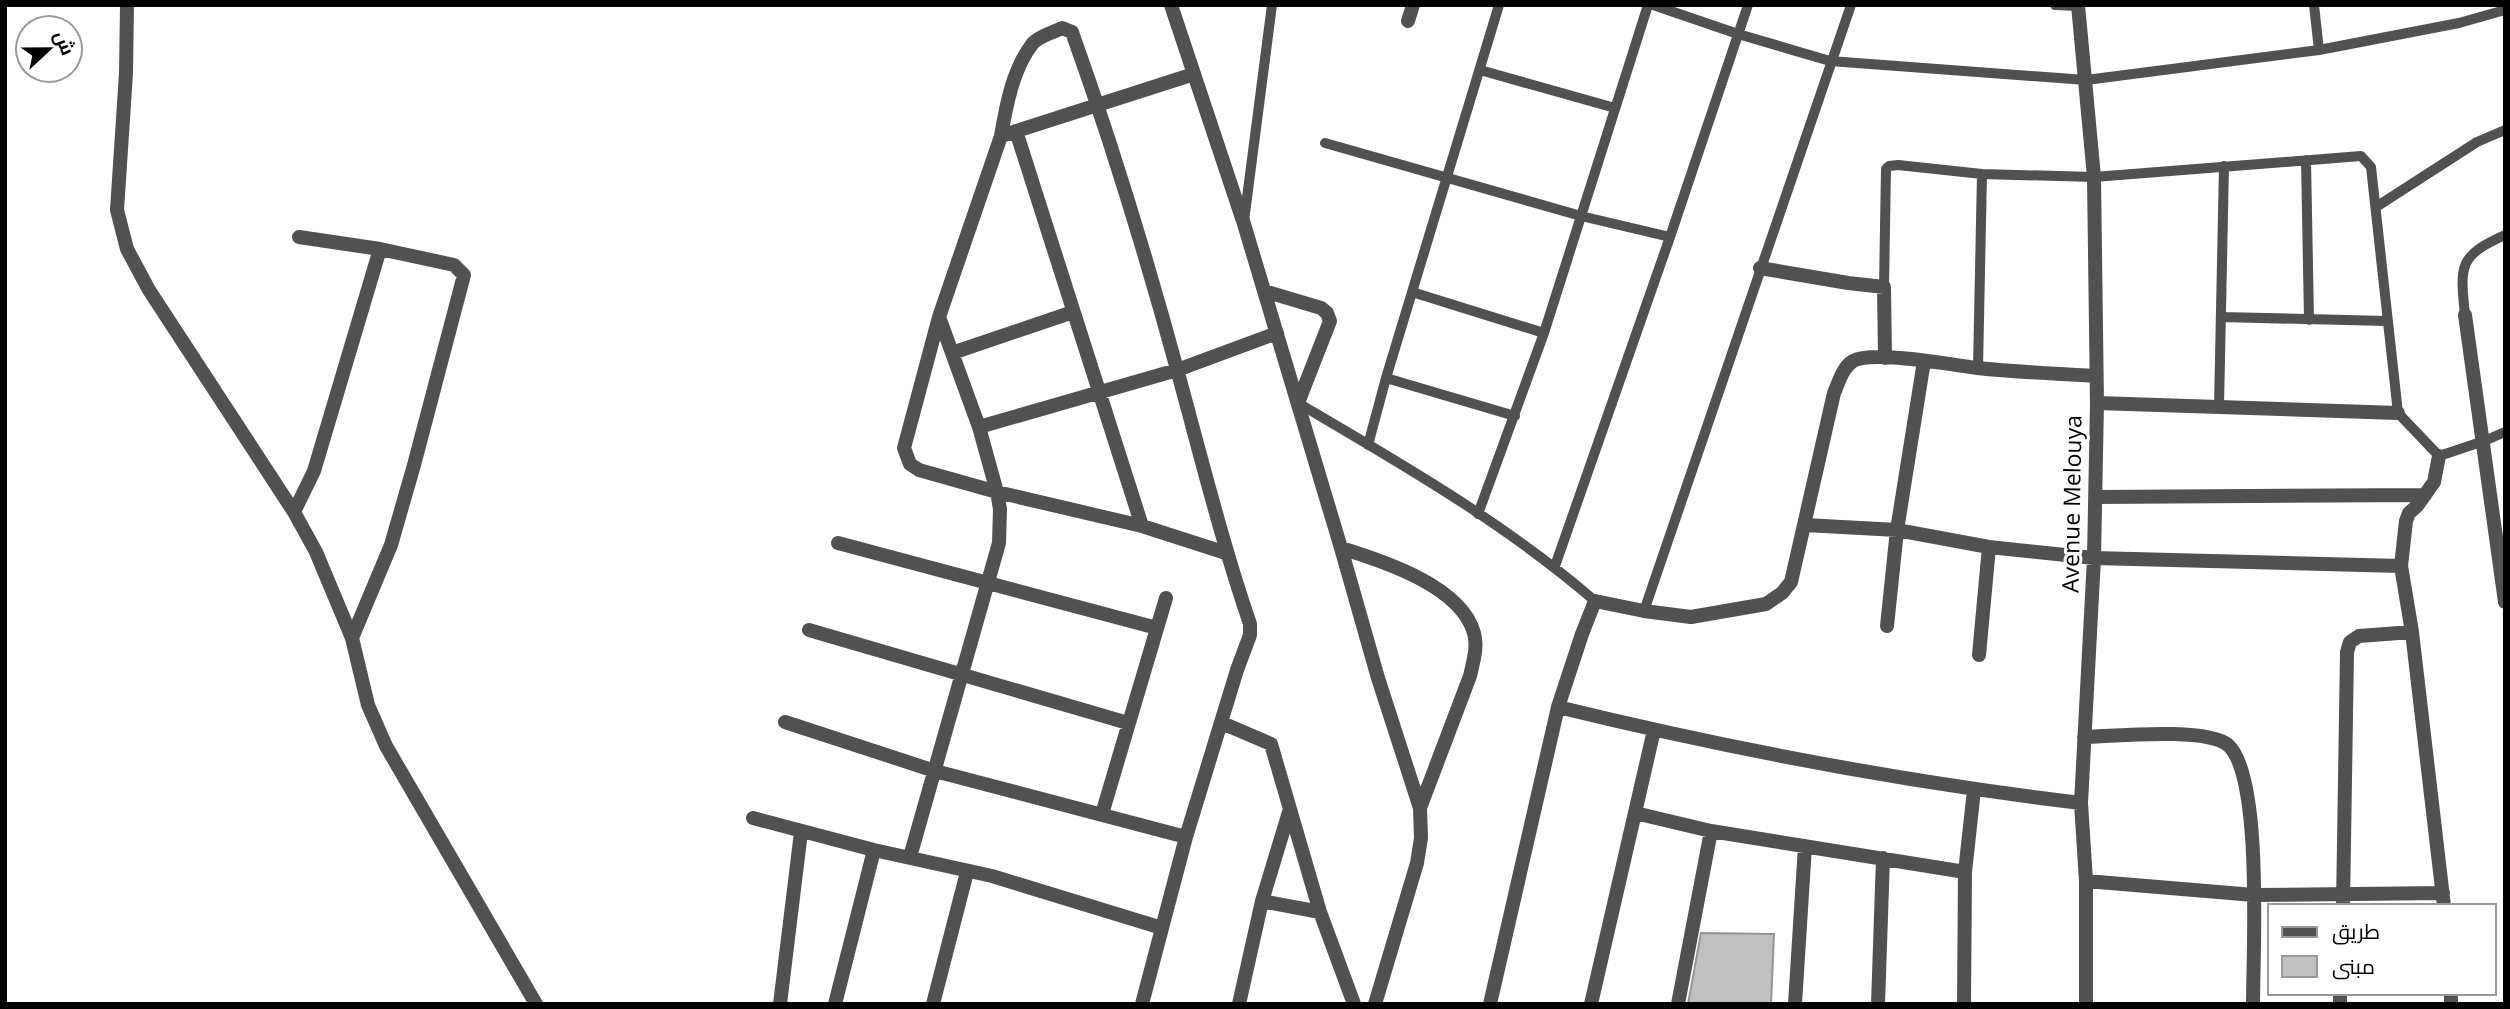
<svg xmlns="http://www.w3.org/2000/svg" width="2510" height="1009" font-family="'Open Sans',Cairo,sans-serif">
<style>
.building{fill:#c0c0c0;stroke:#959595;stroke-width:2}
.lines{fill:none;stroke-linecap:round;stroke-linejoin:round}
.service{stroke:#515151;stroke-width:10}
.minor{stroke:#515151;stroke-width:14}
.labels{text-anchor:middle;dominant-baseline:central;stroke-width:6;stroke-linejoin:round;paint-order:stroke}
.street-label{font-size:23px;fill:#000;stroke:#fff}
</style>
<rect width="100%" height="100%" fill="#fff"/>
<path class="building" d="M1701 933 1774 934 1771 1004H1688Z"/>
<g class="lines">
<path class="service" d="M1653 5 1738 34 1830 61 2086 80 2319 50 2459 23 2505 10
M2055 5 2078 6
M2314 5 2319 50
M1480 70 1615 108
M1325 143 1581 216 1670 237
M2306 160 2309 320
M2376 207 2477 142 2505 130
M1244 221 1272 5
M1884 287 1886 169 1889 166 1898 165 1982 174 2094 177 2361 156 2371 167 2398 413 2439 456 2484 441 2505 432
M1412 292 1544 333
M2465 315C2460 266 2458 256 2505 235
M2221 317 2386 321
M1978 368 1982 174
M1386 378 1515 416
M1298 403C1400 463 1505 523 1595 601
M2219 407 2224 166
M1368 445 1386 378 1499 5
M1478 514 1544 333 1648 5
M1555 566 1670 237 1748 5
M1644 611 1851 5"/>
<path class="minor" d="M127 5 126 73 117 210 127 249 149 290 294 512 316 552 352 638 368 705 386 746 536 1004
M1171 5 1244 224 1341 548 1378 678 1420 808 1421 838 1417 863 1375 1004
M2078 5 2094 177 2097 403 2094 558 2081 803 2086 881V1004
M1408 21 1413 5
M1194 74 1001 136 939 317 904 448 910 464 919 470 997 492 1142 526 1226 553
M1016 131 1142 526
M1001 136C1006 106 1013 68 1033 43 1039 36 1054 32 1062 28L1072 32C1112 144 1147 259 1178 373 1201 457 1222 542 1250 624V635L1237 670 1186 837 1142 1004
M299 237 380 249 454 265 464 275 414 465 391 545 352 638
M1760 268 1848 283 1884 287 1885 358
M1264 291 1321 308 1327 313 1330 321 1298 403
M2465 315 2505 602
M952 353 1073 312
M2097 403 2398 413
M979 427 1177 370 1277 333
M2439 456 2434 482 2417 506 2409 513 2406 521 2401 566 2412 632 2444 906
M2095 497 2425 495
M294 512 314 471 380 249
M1805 525 1897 530 1989 547 2094 558 2401 566
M838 543 1157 628
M1341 548C1383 561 1461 586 1474 633 1478 648 1473 662 1470 676L1420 808
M1887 626 1897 530 1924 361
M809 630 1128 723
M1979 655 1989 547
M1558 707C1730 749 1905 782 2081 803
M785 722 935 771 1186 837
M1222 723 1271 744 1320 912 1354 1004
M2084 737C2115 736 2206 727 2228 745 2263 776 2253 955 2253 1004
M1635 813 1711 831 1965 872
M1102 814 1166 598
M753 818 874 850 992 876 1162 928
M910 857 999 543 1000 509 997 492 979 427 939 317
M2086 881 2254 895 2443 893
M1262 901 1320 912
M2343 906 2347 652 2350 642 2359 636 2412 632
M2451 993V1004
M780 1004 801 832
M835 1004 874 850
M933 1004 967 872
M1239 1004 1262 901 1289 812
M1490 1004 1558 707 1582 634 1595 601 1644 611 1691 617 1766 604 1782 593 1791 582 1834 393C1839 382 1842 368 1853 361 1872 350 1953 365 1977 368 2017 372 2057 374 2096 376
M1591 1004 1654 730
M1678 1004 1711 831
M1795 1004 1805 846
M1878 1004 1883 858
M1964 1004 1965 872 1974 790
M2340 1004V993"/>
</g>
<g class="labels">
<g class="street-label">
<text transform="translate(2071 504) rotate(-89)">Avenue Melouya</text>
</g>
</g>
<rect width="2510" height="1009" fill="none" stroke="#000000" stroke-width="14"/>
<rect x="2268" y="904" width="228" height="91" fill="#ffffff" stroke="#999999" stroke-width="2"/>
<rect x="2282" y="927" width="35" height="10" fill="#515151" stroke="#999999" stroke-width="2"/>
<text x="2332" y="939" font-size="21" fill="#000000">طريق</text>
<rect x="2282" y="956" width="35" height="21" fill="#c0c0c0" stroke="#999999" stroke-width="2"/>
<text x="2332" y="974" font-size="21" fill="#000000">مبنى</text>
<g transform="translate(49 49) rotate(68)"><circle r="33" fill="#ffffff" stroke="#999999" stroke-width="2"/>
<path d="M0-5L12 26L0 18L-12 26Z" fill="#000000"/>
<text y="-10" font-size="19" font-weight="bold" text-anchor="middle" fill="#000000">ش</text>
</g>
</svg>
